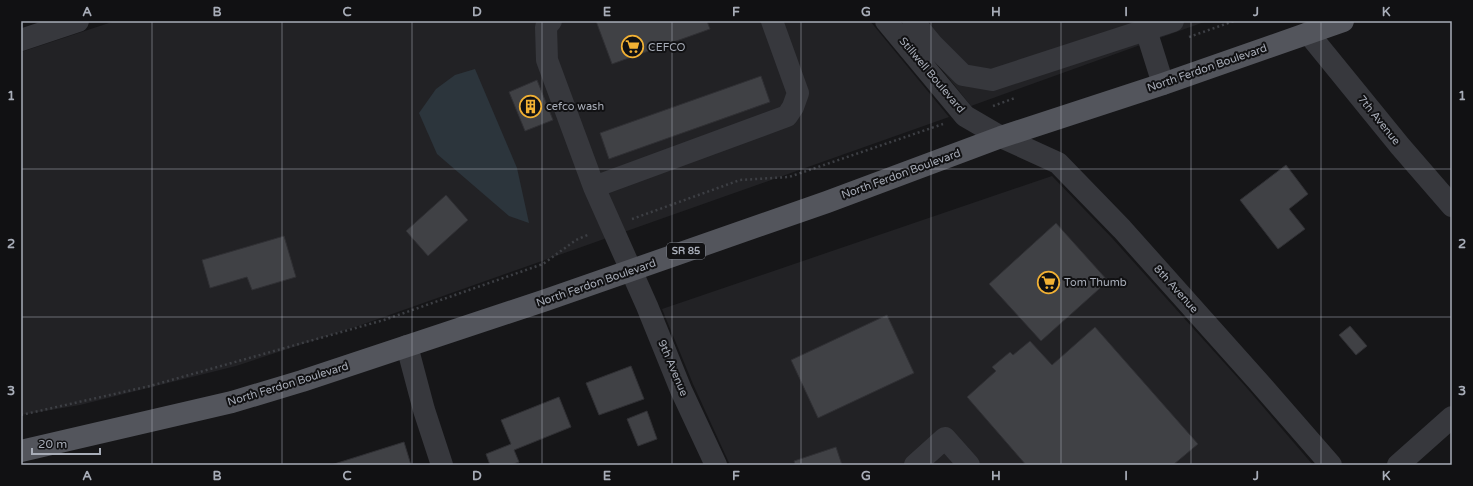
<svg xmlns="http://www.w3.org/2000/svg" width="1473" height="486" font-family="'Varela Round',sans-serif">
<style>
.built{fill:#222225}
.water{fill:#2c353c}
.building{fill:#404145;stroke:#303034}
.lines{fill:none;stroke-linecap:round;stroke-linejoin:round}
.path{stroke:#3d3f44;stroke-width:2.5;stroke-dasharray:2 3;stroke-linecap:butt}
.minor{stroke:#37383d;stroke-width:22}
.major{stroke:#53555c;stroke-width:22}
.grid{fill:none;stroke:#a8adb8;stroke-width:1;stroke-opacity:0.55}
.labels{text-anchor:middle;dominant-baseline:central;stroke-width:4;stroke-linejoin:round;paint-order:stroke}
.shield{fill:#111113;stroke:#7b7e86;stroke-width:1}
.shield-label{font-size:10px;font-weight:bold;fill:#a8adb8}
.poi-label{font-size:11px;fill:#a8adb8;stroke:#111113;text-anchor:start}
.street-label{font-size:11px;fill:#a8adb8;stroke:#111113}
.neatline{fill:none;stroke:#a8adb8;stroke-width:1.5}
.grid-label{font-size:13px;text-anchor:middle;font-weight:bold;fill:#a8adb8}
</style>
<rect width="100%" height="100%" fill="#161618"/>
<path class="built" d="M115 21H870L949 117 361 325 236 366 80 405 21 415V52Z
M903 21H1207L971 106Z
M1052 176 1112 238 1246 387 1313 465H730L693 384 662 309Z"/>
<path class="water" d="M475 69 517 168 529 223 509 216 437 154 419 113 436 89 455 75Z"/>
<path class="building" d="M596 21H707L710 29 612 64Z
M761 76 770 102 609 159 600 133Z
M537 80 553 120 525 131 509 92Z
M1286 165 1308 194 1289 209 1305 229 1278 249 1240 200Z
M446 195 468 220 428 256 406 231Z
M1056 223 1108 281 1041 341 989 284Z
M284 236 296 277 252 290 247 277 210 288 202 260Z
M887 315 914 373 818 418 791 360Z
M1350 326 1367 346 1356 355 1339 335Z
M1095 327 1198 444 1173 465H1026L967 397 996 371 992 367 1010 352 1013 355 1030 341 1052 365Z
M631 366 644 399 599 415 586 383Z
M559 397 571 427 514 450 519 462 511 465H490L486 454 511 444 501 420Z
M647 411 657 439 638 446 627 419Z
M404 442 411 465H331Z
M836 447 842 465H795L794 461Z"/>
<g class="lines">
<path class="path" d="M1189 37 1234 21
M993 106 1015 98
M632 219 740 180 789 177 943 124
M21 415 150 386 384 320 543 264 576 240 590 234"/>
<path class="minor" d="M551 21 546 27 547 60 594 187 647 306 681 390 716 465
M886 21 965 116 1001 137 1058 163 1122 229 1256 379 1331 465
M913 21 932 44 963 75 992 80 1173 21
M1146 30 1163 84
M1308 33 1400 146 1452 206
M21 40 78 21
M594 187 787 116 793 107 798 93 772 21
M407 346 424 410 442 465
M915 465 945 438 969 465
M1398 465 1452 417"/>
<path class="major" d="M21 451 232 402 302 381 546 300 827 202 1001 137 1163 84 1343 21"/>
</g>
<path class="grid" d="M152 21V465M282 21V465M412 21V465M542 21V465M672 21V465M801 21V465M931 21V465M1061 21V465M1191 21V465M1321 21V465M21 169H1452M21 317H1452"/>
<defs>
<symbol id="supermarket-ring" viewBox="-11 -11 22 22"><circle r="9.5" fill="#111113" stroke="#f2b134" stroke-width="1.5"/><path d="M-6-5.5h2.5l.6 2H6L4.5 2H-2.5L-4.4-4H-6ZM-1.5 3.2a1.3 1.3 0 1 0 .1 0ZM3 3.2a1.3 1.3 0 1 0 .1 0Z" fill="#f2b134"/></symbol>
<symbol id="building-ring" viewBox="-11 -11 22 22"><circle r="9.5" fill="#111113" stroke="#f2b134" stroke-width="1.5"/><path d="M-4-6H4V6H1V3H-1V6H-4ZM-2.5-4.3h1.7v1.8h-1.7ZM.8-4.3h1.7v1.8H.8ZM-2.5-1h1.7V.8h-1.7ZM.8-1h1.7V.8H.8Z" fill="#f2b134"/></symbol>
</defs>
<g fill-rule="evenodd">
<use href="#supermarket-ring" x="620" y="34" width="25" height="25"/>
<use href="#building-ring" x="518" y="94" width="25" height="25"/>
<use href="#supermarket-ring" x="1036" y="270" width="25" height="25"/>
</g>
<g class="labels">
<rect class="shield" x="667" y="243" width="38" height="16" rx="3"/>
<g class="shield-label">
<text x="686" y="251">SR 85</text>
</g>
<g class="poi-label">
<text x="648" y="47">CEFCO</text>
<text x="546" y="106">cefco wash</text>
<text x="1064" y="282">Tom Thumb</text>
</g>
<g class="street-label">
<text transform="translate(1207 68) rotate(-19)">North Ferdon Boulevard</text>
<text transform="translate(932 75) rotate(50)">Stillwell Boulevard</text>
<text transform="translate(1379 120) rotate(51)">7th Avenue</text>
<text transform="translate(901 174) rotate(-20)">North Ferdon Boulevard</text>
<text transform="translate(596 283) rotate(-19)">North Ferdon Boulevard</text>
<text transform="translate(1176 289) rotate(48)">8th Avenue</text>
<text transform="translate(673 368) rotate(67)">9th Avenue</text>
<text transform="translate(288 384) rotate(-17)">North Ferdon Boulevard</text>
</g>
</g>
<rect width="1473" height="486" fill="none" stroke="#111113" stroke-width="44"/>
<path d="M32 448v6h68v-6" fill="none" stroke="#a8adb8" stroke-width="2"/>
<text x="38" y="448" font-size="12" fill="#a8adb8" stroke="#111113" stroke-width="3" paint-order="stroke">20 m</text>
<rect x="22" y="22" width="1429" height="442" class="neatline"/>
<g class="grid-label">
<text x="87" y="16">A</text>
<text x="217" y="16">B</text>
<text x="347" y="16">C</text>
<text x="477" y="16">D</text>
<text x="607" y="16">E</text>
<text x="736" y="16">F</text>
<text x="866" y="16">G</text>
<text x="996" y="16">H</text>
<text x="1126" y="16">I</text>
<text x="1256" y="16">J</text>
<text x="1386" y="16">K</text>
<text x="11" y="100">1</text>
<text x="1462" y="100">1</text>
<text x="11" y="248">2</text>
<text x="1462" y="248">2</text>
<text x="11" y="395">3</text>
<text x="1462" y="395">3</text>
<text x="87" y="480">A</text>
<text x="217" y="480">B</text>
<text x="347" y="480">C</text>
<text x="477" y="480">D</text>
<text x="607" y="480">E</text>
<text x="736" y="480">F</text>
<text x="866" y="480">G</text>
<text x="996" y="480">H</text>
<text x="1126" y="480">I</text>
<text x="1256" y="480">J</text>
<text x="1386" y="480">K</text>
</g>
</svg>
